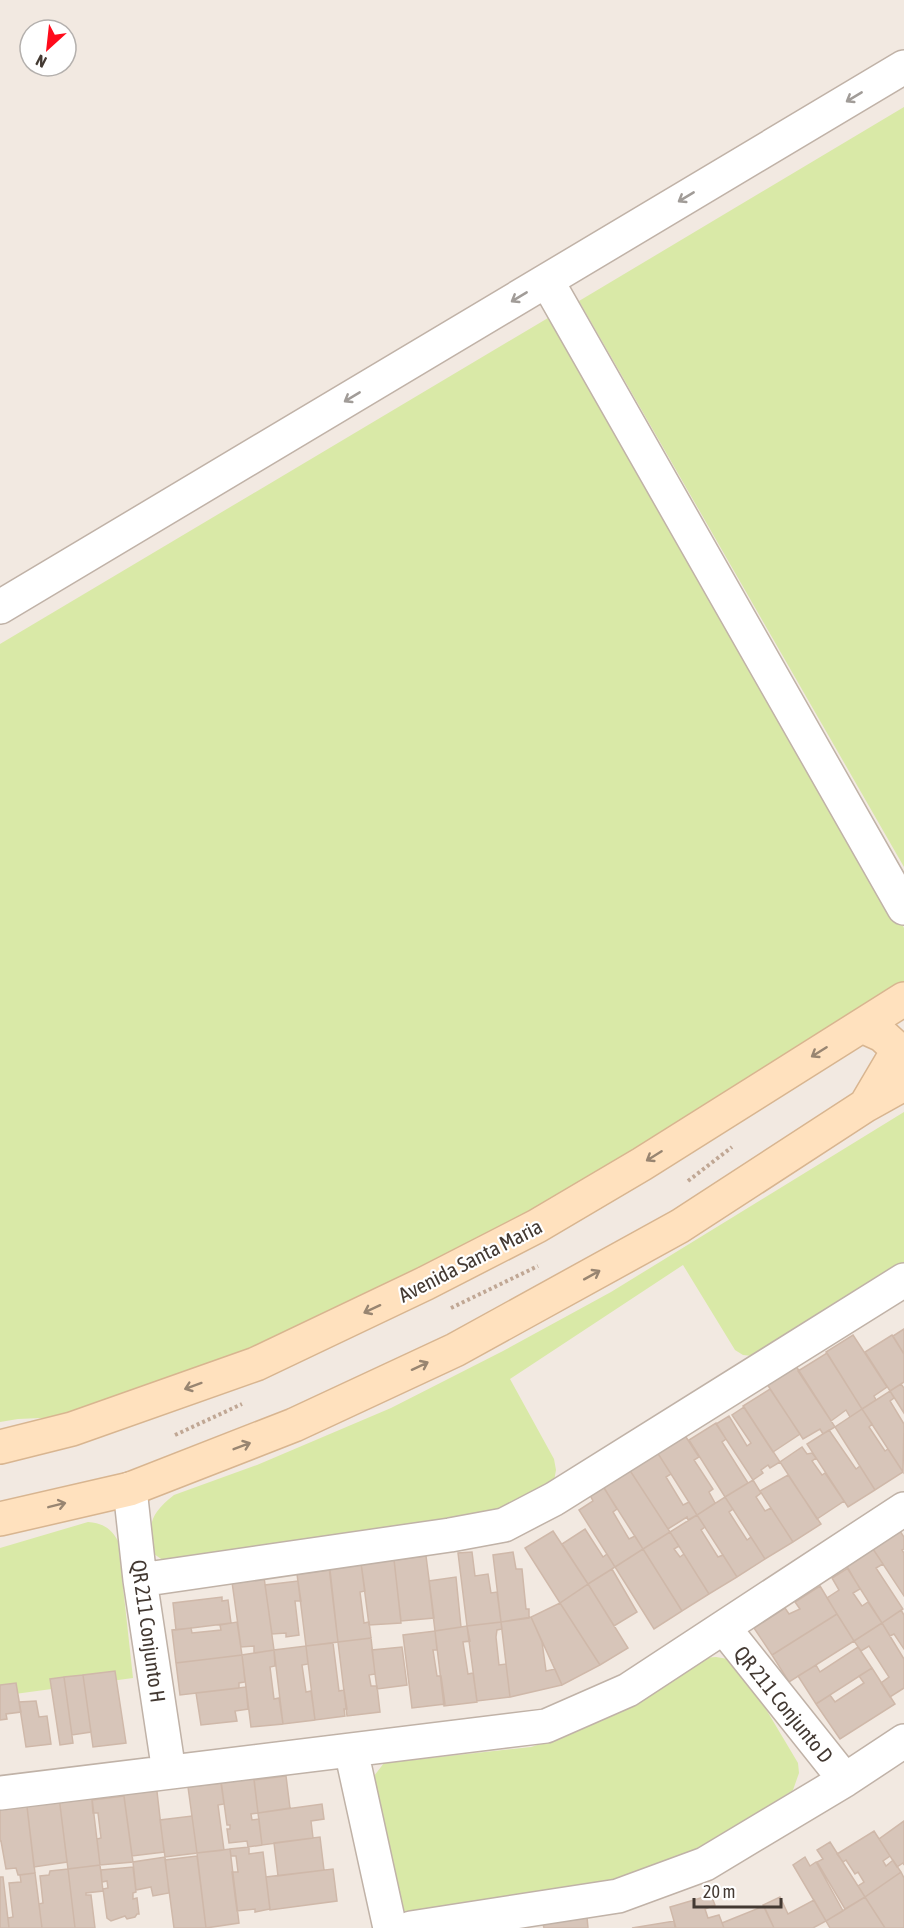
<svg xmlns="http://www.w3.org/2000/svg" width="904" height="1928" font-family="'Asap Condensed',sans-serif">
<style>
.green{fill:#d9e9a7}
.building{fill:#d7c5b9;stroke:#cfb8a9;stroke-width:1.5}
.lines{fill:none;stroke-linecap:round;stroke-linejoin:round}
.minor-casing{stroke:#c0b2a7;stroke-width:36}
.secondary-casing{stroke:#d8b590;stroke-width:36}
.path{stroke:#c0a794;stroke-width:4;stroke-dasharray:3 3;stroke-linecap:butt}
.minor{stroke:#fff;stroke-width:33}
.secondary{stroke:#ffe1be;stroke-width:33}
.oneway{stroke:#a19c98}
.oneway2{stroke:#988571}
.labels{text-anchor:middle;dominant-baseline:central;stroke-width:4.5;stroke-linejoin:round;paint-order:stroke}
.street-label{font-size:21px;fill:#433932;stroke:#fff}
</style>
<rect width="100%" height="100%" fill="#f2e9e1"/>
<path class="green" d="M904 107V867L579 301Z
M548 318 904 928V985L582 1186 267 1346 64 1417 18 1419 0 1422V644Z
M904 1112V1266L752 1356 743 1355 735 1350 683 1265 510 1379 554 1459 556 1470 554 1481 475 1524 167 1563 154 1554C148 1524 149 1515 174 1495L257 1465 391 1408 503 1351 611 1292Z
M88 1522C102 1523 111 1528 118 1541L133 1678 0 1696V1548Z
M716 1657 728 1659 739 1664 798 1763 799 1773 793 1790 687 1861 656 1878 409 1915 398 1910 374 1776 384 1763 531 1747 560 1738 640 1701 703 1658Z"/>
<path class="building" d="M904 1329V1354L893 1336Z
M853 1335 887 1387 874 1396 876 1400 862 1409 826 1352Z
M892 1335 904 1354V1382L890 1391 865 1352Z
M827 1353 862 1409 850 1417 846 1410 831 1421 798 1371Z
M794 1363 835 1427 823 1434 820 1429 803 1439 765 1381Z
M901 1384 904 1388V1413L890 1391Z
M770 1389 800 1434 773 1452 743 1406Z
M890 1391 894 1398 890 1401 904 1424 903 1472 862 1409Z
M744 1407 780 1462 770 1468 768 1465 761 1470 763 1473 753 1480 716 1424 729 1416 747 1446 751 1443 732 1415Z
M862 1409 872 1424 869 1427 885 1451 888 1449 903 1472 875 1490 835 1427Z
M716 1423 726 1439 722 1442 748 1483 725 1497 689 1440Z
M829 1430 856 1469 860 1466 875 1490 848 1507 807 1444Z
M684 1434 699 1457 694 1460 713 1489 709 1492 715 1503 697 1515 657 1452Z
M802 1447 807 1454 812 1453 816 1458 812 1461 822 1475 825 1473 844 1501 817 1519 780 1462Z
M657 1452 671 1474 666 1477 683 1505 689 1502 697 1515 688 1520 687 1517 668 1529 629 1469Z
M629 1469 670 1532 643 1549 602 1485Z
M788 1475 821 1524 793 1542 760 1491Z
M753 1480 761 1493 756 1497 765 1511 771 1508 793 1542 765 1559 725 1497Z
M603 1486 617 1509 613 1512 629 1539 635 1536 643 1549 615 1567 579 1510 593 1501 590 1495Z
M725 1497 733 1509 729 1512 747 1540 751 1537 765 1559 737 1577 697 1515Z
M697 1515 705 1527 701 1530 718 1557 723 1555 737 1577 709 1594 670 1532Z
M896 1525 904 1537V1549L902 1550 904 1553V1596L869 1543Z
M585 1529 603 1557 607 1554 615 1567 588 1584 562 1544Z
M553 1531 588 1584 560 1603 525 1548Z
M670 1532 679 1546 674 1549 680 1557 684 1554 709 1594 682 1611 643 1549Z
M869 1543 883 1564 876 1568 903 1609 882 1623 842 1560Z
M643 1549 682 1611 654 1629 615 1567Z
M472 1552 475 1576 488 1574 491 1593 497 1592 501 1622 467 1626 458 1553Z
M513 1552 516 1569H522L526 1609H529V1618L501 1622 493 1555Z
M426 1556 434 1618 401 1621 394 1560Z
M394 1559 401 1623 369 1625 361 1563Z
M361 1563 365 1591 360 1592 364 1623 369 1622 371 1638 338 1642 329 1567Z
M848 1568 860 1589 853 1593 862 1606 868 1602 882 1623 854 1641 827 1598 839 1590 832 1578Z
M612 1569 637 1612 614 1626 588 1584Z
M330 1570 338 1642 306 1646 297 1574Z
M264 1577 274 1650 254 1653V1646L241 1647 232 1582Z
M456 1577 461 1627 435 1631 429 1581Z
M298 1581 301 1601H295L299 1635 286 1637V1633L272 1634 265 1585Z
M588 1584 628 1648 600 1665 560 1603Z
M820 1586 837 1614 772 1655 754 1628 785 1608 789 1614 800 1609 795 1602Z
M222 1597V1601L228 1600 231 1623 176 1630 173 1603Z
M560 1603 600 1665 562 1685 531 1617Z
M901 1610 904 1615V1649L894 1634 890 1636 882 1623Z
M837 1614 854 1641 789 1682 772 1655Z
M531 1617 542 1642 546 1671 555 1669 562 1685 510 1697 501 1622Z
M237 1622 242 1655 176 1663 172 1630 191 1628 192 1633 221 1630 220 1625Z
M501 1622 502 1629 497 1630 496 1637 499 1665 506 1664 510 1697 477 1701 467 1626Z
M882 1623 904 1659V1688L890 1697 881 1683 889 1677 869 1646 861 1651 854 1641Z
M467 1626 470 1641 463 1642 468 1674 473 1673 477 1702 444 1706 435 1631Z
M435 1631 437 1650H433L437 1676H441L445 1704 412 1708 403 1635Z
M371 1638 375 1674 369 1675 371 1686H377L380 1712 347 1716 338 1642Z
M333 1643 339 1691 344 1690 347 1709H344L345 1716 315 1720 306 1646Z
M306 1646 308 1664 302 1665 306 1692 311 1691 315 1720 283 1724 274 1650Z
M402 1647 407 1685 377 1689 372 1650Z
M858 1647 872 1668 816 1704 798 1676 816 1665 820 1672Z
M274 1650 275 1666 270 1667 274 1699 279 1698 283 1724 251 1727 242 1655Z
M242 1655 245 1682 239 1683V1688L180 1695 176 1663Z
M872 1668 895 1704 840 1739 816 1704 830 1695 835 1702 864 1683 859 1676Z
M115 1671 126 1743 93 1747 83 1675Z
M83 1675 91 1732 72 1735 64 1677Z
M64 1677 73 1743 60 1745 50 1679Z
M16 1683 21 1712 6 1714 7 1719 0 1720V1685Z
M246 1687 248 1709 235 1711 237 1721 201 1725 196 1693Z
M36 1701 39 1717 47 1716 51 1744 26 1747 19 1702Z
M253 1770 258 1813 251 1814 252 1820 259 1819 262 1845 248 1847 247 1841 229 1843 227 1829H230V1825H227L220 1773Z
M286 1776 290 1808 258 1813 254 1780Z
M156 1783 164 1852 132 1856 123 1789Z
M221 1783 224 1804 218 1805 224 1850 197 1853 188 1787Z
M91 1790 100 1865 68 1869 59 1797Z
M124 1796 133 1862 100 1865 97 1839 101 1838 98 1813H93L92 1800Z
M59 1797 67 1862 34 1867 26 1798Z
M26 1798 35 1873 18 1875 16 1868 6 1869 1 1841H0V1801Z
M322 1804 324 1819 311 1821 313 1838 262 1845 258 1813Z
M192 1816 197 1853 165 1857 160 1820Z
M904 1821V1865L903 1863 897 1867 879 1839Z
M874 1831 890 1856 883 1861 886 1866 893 1860 901 1872 865 1897 858 1886 864 1882 858 1872 855 1874 846 1860 843 1862 837 1854Z
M320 1837 324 1870 278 1876 274 1843Z
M830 1842 865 1897 845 1909 817 1862 823 1859 817 1850Z
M249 1847V1854L263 1852 270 1909 255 1912V1909L237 1911 232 1872H238L236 1856H231L230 1849Z
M230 1849 239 1923 206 1928 197 1853Z
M197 1856 206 1928H174L165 1860Z
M165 1857 169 1893 153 1896 151 1887 136 1890 133 1862Z
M805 1857 810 1866 816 1862 843 1911 826 1921 793 1865Z
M100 1865 103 1891 86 1893V1895H91L95 1928H75L68 1869Z
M133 1867 136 1892 133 1893V1899L137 1898 139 1914H137L135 1917 127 1919 125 1916 111 1921 107 1918 103 1889 108 1888 107 1881 102 1882 101 1870Z
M68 1869 75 1928H42L39 1904 43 1903 40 1876 49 1875 50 1871Z
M333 1869 337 1901 270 1910 266 1877Z
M901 1872 904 1878V1928H885L865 1897Z
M35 1873 42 1928H9L8 1918 13 1917 9 1883 21 1882 20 1875Z
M0 1877H3L9 1928H0Z
M711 1895 715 1905 705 1909 708 1918 719 1915 724 1928H676L670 1907Z
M780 1897 788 1914 814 1900 826 1921 813 1928H774L763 1905Z
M865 1897 885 1928H830L826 1921Z
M764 1906 774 1928H724L722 1923Z
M587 1917 588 1928H544L543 1924Z
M674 1921 675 1928H632Z"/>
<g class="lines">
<defs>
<path id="minor" d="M547 281 904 908
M0 607 904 67
M130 1489 140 1580 169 1772
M140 1580 450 1535 504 1525 554 1499 904 1280
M724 1628 845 1780
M351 1750 390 1928
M0 1793 546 1726 628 1690 904 1509
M411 1928 618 1896 705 1864 845 1780 904 1741"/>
<path id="secondary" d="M862 1026 882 1035 895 1047 893 1059 867 1103
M0 1447 72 1429 256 1364 426 1283 537 1226 642 1164 904 999
M0 1519 130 1489 294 1425 455 1350 680 1226 866 1105 904 1084"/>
</defs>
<use href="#minor" class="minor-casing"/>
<use href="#secondary" class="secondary-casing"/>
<path class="path" d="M688 1181 732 1147
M451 1308 538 1266
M175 1435 242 1404"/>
<use href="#minor" class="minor"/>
<use href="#secondary" class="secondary"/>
</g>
<defs><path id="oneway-shaft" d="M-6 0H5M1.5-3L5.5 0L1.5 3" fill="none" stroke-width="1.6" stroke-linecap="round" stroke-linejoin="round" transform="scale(1.5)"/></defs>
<g class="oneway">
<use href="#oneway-shaft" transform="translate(854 97) rotate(149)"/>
<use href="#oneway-shaft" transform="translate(686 197) rotate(149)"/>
<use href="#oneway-shaft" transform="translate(519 297) rotate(149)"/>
<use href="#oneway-shaft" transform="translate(352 397) rotate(149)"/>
</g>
<g class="oneway2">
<use href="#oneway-shaft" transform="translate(819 1052) rotate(148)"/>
<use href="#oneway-shaft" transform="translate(654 1156) rotate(148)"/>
<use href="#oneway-shaft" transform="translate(592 1275) rotate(-29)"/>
<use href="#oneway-shaft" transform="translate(372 1309) rotate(155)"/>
<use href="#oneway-shaft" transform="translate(420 1366) rotate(-25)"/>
<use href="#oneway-shaft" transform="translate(193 1386) rotate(160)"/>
<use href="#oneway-shaft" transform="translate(242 1446) rotate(-21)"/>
<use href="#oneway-shaft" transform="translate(57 1505) rotate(-14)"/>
</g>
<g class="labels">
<g class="street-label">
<text transform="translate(470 1260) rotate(-27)">Avenida Santa Maria</text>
<text transform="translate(149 1631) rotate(82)">QR 211 Conjunto H</text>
<text transform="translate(784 1704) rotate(51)">QR 211 Conjunto D</text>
</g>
</g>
<g transform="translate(48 48) rotate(207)"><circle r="28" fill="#ffffff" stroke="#b4b0ad" stroke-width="1.5"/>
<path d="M0-4.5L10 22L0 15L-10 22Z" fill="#ff0b1b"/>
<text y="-9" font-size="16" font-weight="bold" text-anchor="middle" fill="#433932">N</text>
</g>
<path d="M694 1898v9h87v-9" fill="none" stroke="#433932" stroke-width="3"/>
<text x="703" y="1898" font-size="18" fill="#433932" stroke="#ffffff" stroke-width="4.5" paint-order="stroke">20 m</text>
</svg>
